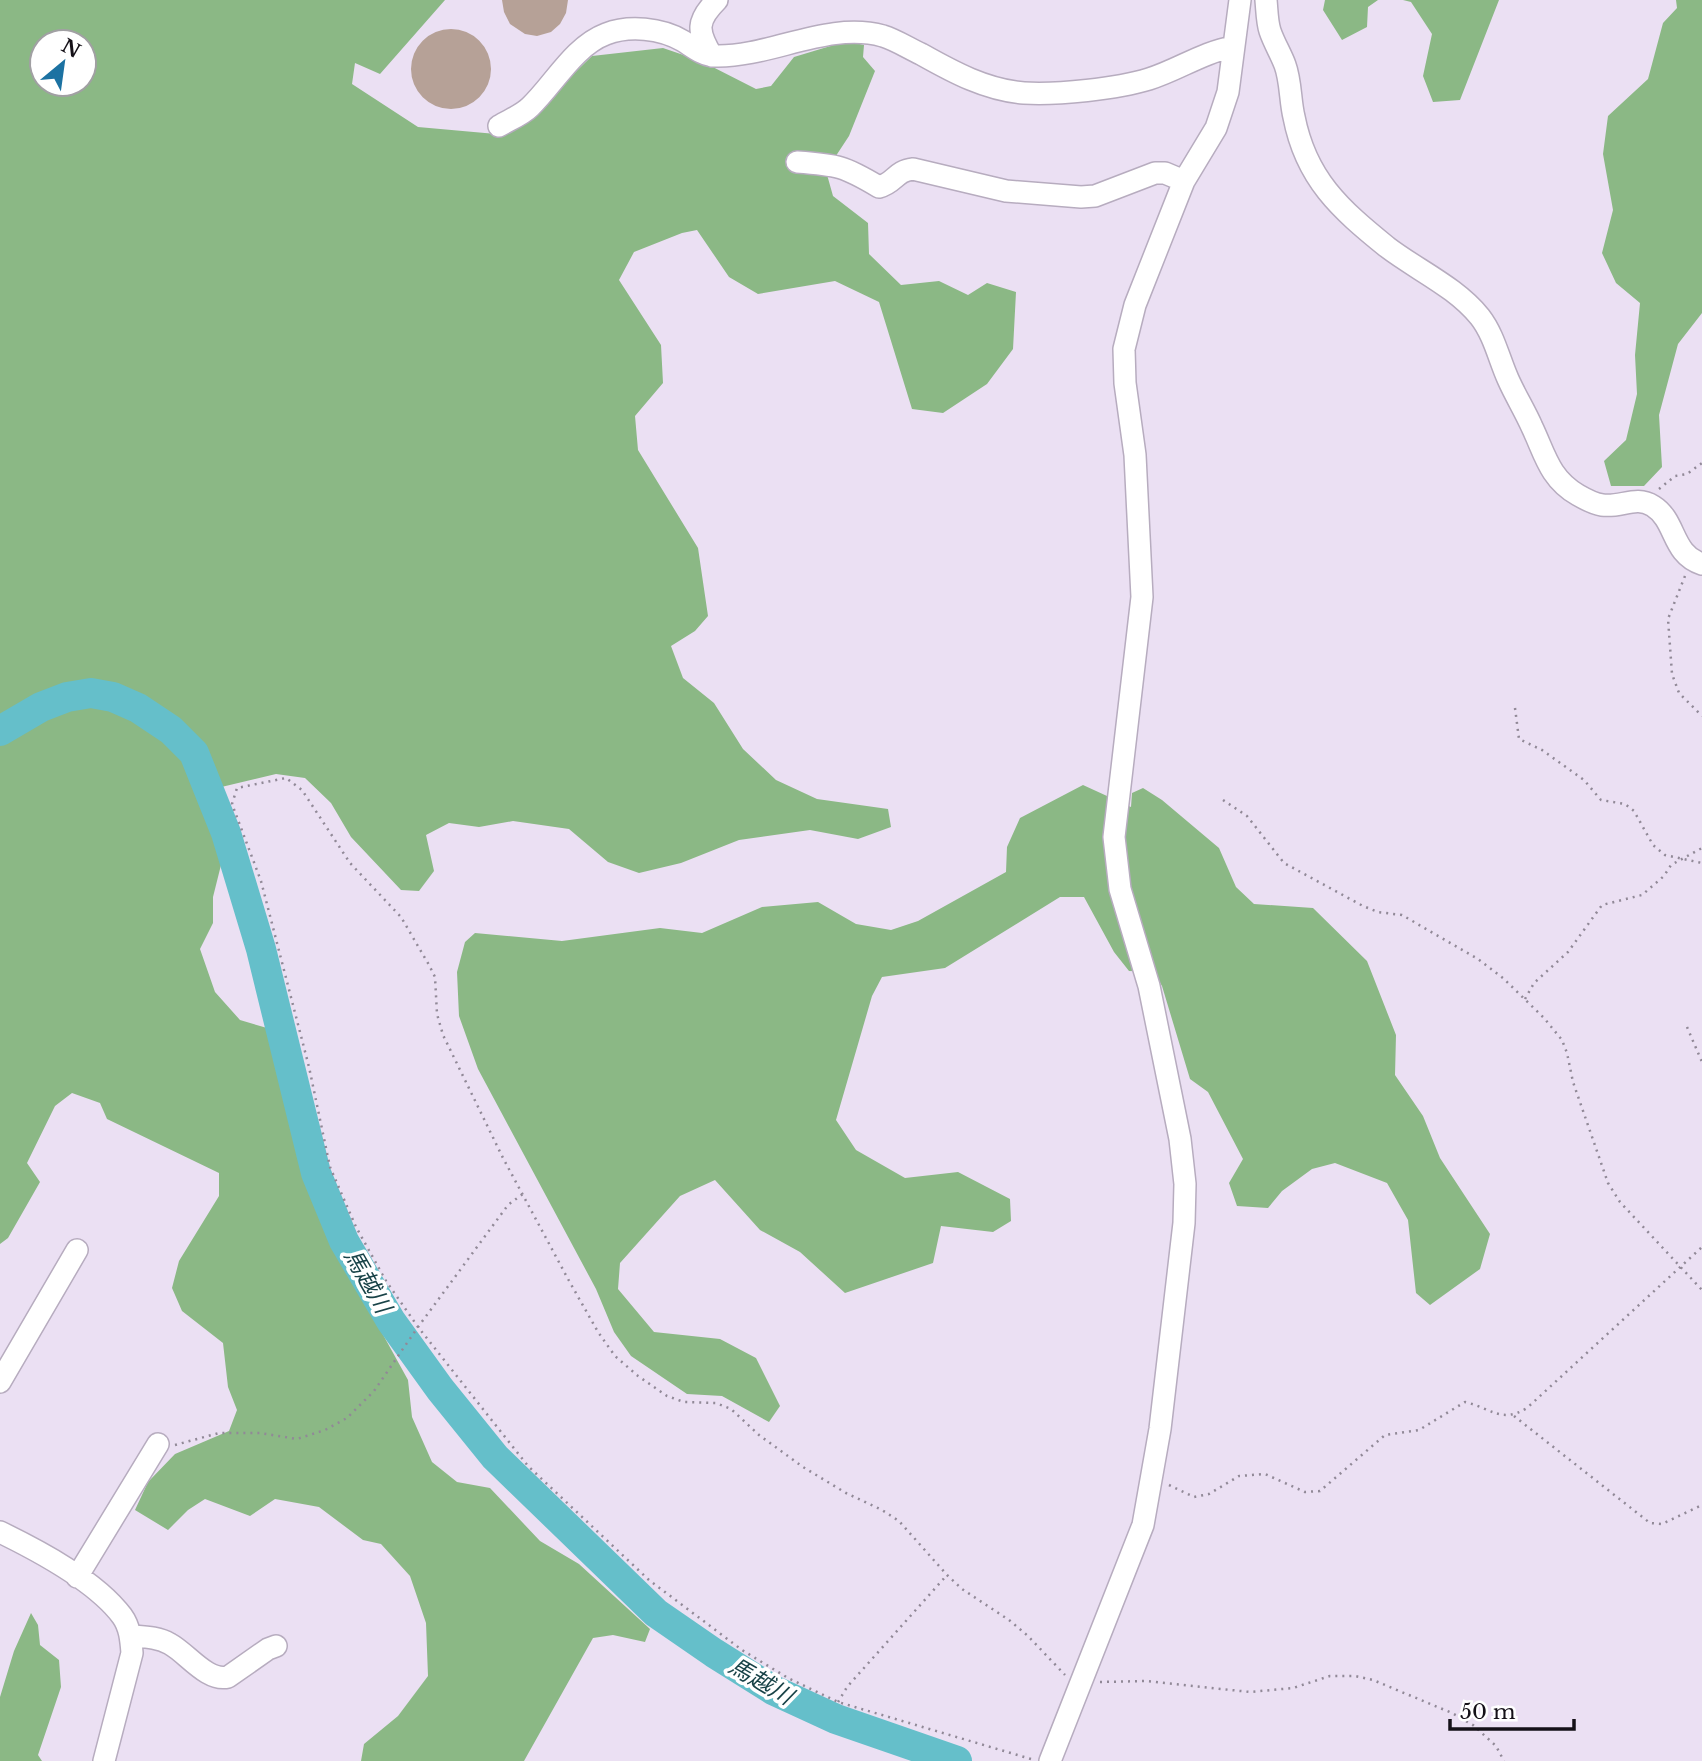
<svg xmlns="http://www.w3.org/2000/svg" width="1702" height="1761" font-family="'Libre Baskerville','Noto Sans JP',serif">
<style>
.forest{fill:#8bb885;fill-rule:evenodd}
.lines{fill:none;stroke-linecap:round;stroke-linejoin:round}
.river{stroke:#65bfca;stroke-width:30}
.building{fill:#b6a197}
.minor-casing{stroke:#b7acbf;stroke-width:24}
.path{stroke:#918997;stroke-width:2.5;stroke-dasharray:2 5;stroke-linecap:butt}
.minor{stroke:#fff;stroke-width:21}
.labels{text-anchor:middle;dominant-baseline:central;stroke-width:7;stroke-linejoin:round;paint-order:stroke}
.water-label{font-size:23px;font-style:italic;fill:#194348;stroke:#fff}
</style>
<rect width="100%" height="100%" fill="#ebe0f3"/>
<path class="forest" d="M0 0H445L380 74 355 63 352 84 418 127 496 134 531 115 592 56 663 48 701 61 756 89 771 86 794 57 847 41 864 45 863 57 875 71 849 136 826 171 833 196 868 223 869 254 901 285 939 281 968 295 987 283 1016 292 1013 349 987 384 943 413 912 409 879 302 835 281 758 294 729 277 697 230 682 233 634 252 619 280 661 345 663 383 635 416 638 450 698 548 708 616 695 631 671 646 683 678 714 703 743 749 776 780 817 799 888 809 891 827 858 839 810 830 739 840 681 863 639 873 608 862 569 829 513 821 479 827 449 823 426 835 434 871 419 891 401 890 351 837 331 803 305 778 276 774 213 789 209 809 223 857 213 897V923L200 949 215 992 240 1020 267 1028 283 1064 300 1155 317 1208 338 1253 408 1380 412 1417 432 1462 457 1482 490 1488 540 1541 579 1564 650 1629 645 1642 613 1635 593 1638 524 1761H361L364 1744 398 1716 428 1676 426 1623 410 1576 381 1544 363 1540 319 1507 275 1499 250 1516 205 1499 188 1510 168 1530 135 1510 148 1482 175 1454 229 1431 237 1410 228 1387 223 1343 182 1311 172 1288 179 1261 219 1196V1173L107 1119 100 1103 72 1093 55 1106 27 1163 40 1182 8 1238 0 1244ZM42 42H84V84H42Z
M1325 0H1378L1368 7 1367 27 1342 40 1323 10Z
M1403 0H1499L1460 100 1433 102 1423 76 1432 34 1411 2Z
M1676 0H1702V313L1678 344 1659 415 1662 467 1644 486H1611L1604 461 1626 440 1637 394 1635 355 1640 303 1616 283 1602 253 1613 210 1603 154 1608 116 1648 79 1663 23 1677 8Z
M1083 785 1131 807 1132 793 1143 788 1162 800 1219 848 1236 887 1254 904 1313 908 1367 961 1396 1035 1395 1075 1423 1116 1440 1158 1490 1234 1480 1269 1430 1305 1416 1293 1408 1220 1387 1183 1335 1163 1312 1169 1282 1191 1268 1208 1237 1206 1229 1183 1243 1159 1208 1092 1190 1079 1162 986 1154 972 1129 971 1114 952 1084 897H1060L945 968 882 977 872 996 836 1120 856 1150 905 1178 958 1172 1010 1199 1011 1221 993 1232 941 1226 933 1263 845 1293 800 1252 760 1230 715 1180 680 1196 620 1263 618 1289 654 1332 720 1339 756 1358 780 1406 769 1422 722 1396 687 1394 631 1356 614 1332 596 1289 478 1069 459 1016 457 972 465 942 475 933 562 941 660 928 702 933 762 907 818 902 856 924 891 930 918 921 1006 872 1007 847 1020 818Z
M31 1613 38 1625 40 1645 59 1660 61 1687 38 1755 42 1761H0V1697L14 1651Z"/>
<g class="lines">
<path class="river" d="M0 731 41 707 67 697 91 693 113 697 138 708 171 730 194 753 226 833 261 949 316 1173 344 1241 391 1321 440 1389 495 1457 656 1613 714 1653 773 1690 836 1719 957 1761"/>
</g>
<path class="building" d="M502 0H568L566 13 560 24 551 32 537 36 525 34 510 24 504 12Z
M411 69a40 40 0 1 1 80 0a40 40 0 1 1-80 0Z"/>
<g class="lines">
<defs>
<path id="minor" d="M1266 0C1267 10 1267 22 1270 31 1274 43 1281 54 1285 65 1291 81 1290 101 1294 117 1306 179 1340 209 1387 247 1417 270 1456 287 1480 317 1494 335 1499 359 1508 379 1515 395 1525 411 1532 427 1545 454 1549 478 1578 495 1585 499 1595 504 1602 505 1621 508 1636 495 1653 506 1677 521 1671 554 1702 564
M712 56C697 31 696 21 717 0
M499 126C509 120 522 115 530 107 554 84 574 46 606 34 629 25 661 28 683 41 693 47 703 56 716 56 771 57 828 21 883 36 896 40 908 48 921 54 953 72 986 90 1024 93 1057 95 1117 89 1149 79 1178 70 1203 52 1233 47
M797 162C838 165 844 166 879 187 895 183 895 171 913 169L1006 191 1081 197 1095 196 1155 173H1165L1184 181
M0 1382 77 1250
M0 1532C39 1551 96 1581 122 1616 130 1627 131 1640 132 1653L104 1761
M77 1577 158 1444
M131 1636C145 1637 158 1637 170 1644 187 1653 207 1682 228 1677L268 1649 276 1646
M1050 1761 1143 1525 1160 1429 1184 1223 1185 1184 1180 1139 1149 986 1120 889 1114 837 1142 597 1135 455 1125 383 1124 349 1135 305 1184 181 1216 128 1228 92 1240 0"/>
</defs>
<use href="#minor" class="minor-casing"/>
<path class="path" d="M1659 489 1675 476 1687 474 1702 463
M1685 576 1668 619 1672 674 1679 693 1702 716
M1515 708 1519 739 1542 750 1584 780 1601 800 1625 804 1634 811 1653 845 1665 855 1702 863
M1223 800 1247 816 1284 863 1363 906 1378 912 1402 915 1478 959 1503 978 1544 1018 1562 1040 1567 1053 1573 1082 1608 1183 1620 1202 1702 1290
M1525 999 1534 983 1568 952 1602 905 1642 895 1664 876 1671 865 1702 848
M1687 1027 1702 1062
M1514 1416 1650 1523 1662 1524 1702 1505
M175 1445 219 1433H260L297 1439 325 1430 347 1418 374 1391 418 1327 508 1205 524 1193
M1169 1485 1194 1497 1209 1494 1239 1476 1265 1474 1305 1492 1320 1491 1385 1435 1419 1430 1465 1402C1491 1408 1501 1424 1527 1408L1702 1247
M1100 1682 1146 1681 1250 1692 1293 1688 1330 1676H1355L1373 1680 1452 1713 1473 1725 1496 1746 1504 1761
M838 1702 847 1687 947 1575
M1031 1759 838 1702 788 1678 742 1650 649 1580 528 1466 418 1327 386 1281 356 1227 330 1167 309 1067 261 881 232 804 237 788 286 778 302 790 350 863 401 917 429 965 435 977 437 1014 443 1035 503 1158 568 1279 598 1332 615 1356 638 1376 667 1396 684 1402 716 1403 731 1409 759 1435 803 1467 846 1493 882 1510 899 1521 947 1575 962 1589 1009 1620 1028 1636 1065 1675"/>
<use href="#minor" class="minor"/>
</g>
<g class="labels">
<g class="water-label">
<text transform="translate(368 1281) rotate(60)">馬越川</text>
<text transform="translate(761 1681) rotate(30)">馬越川</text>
</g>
</g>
<g transform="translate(63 63) rotate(29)"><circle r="33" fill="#ffffff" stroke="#a1a0a3" stroke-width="2"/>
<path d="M0-5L12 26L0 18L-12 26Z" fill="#1c72a2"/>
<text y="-10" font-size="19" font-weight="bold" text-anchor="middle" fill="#151118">N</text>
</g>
<path d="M1450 1719v10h124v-10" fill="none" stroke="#151118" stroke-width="3.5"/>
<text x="1460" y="1719" font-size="21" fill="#151118" stroke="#ffffff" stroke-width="5" paint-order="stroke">50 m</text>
</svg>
